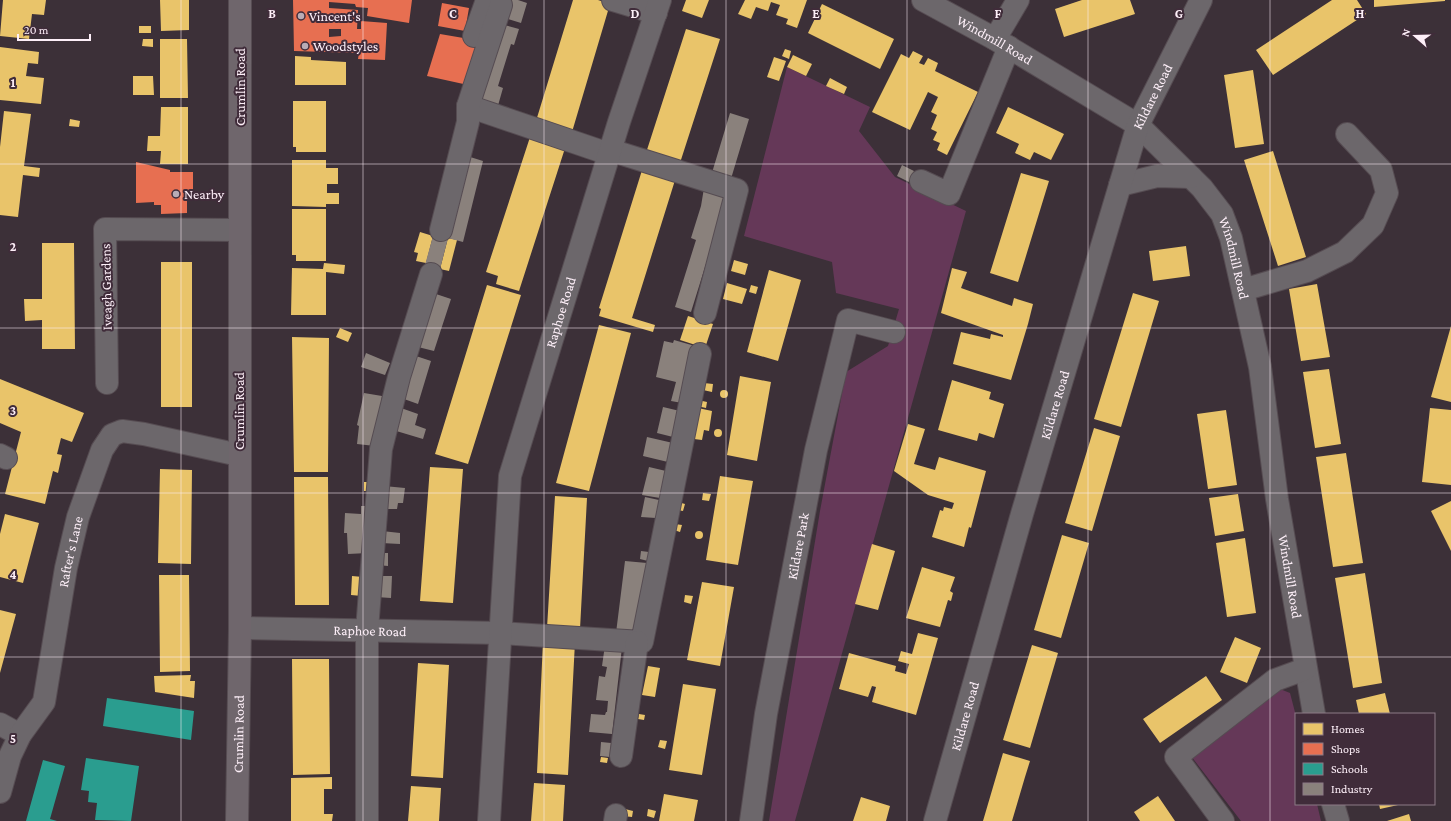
<svg xmlns="http://www.w3.org/2000/svg" width="1451" height="821" font-family="'Crimson Pro',serif">
<style>
.green{fill:#653858}
.homes{fill:#e9c46a}
.shops{fill:#e76f51;fill-rule:evenodd}
.schools{fill:#2a9d8f}
.industry{fill:#8a817c}
.lines{fill:none;stroke-linecap:round;stroke-linejoin:round}
.minor-casing{stroke:#564c52;stroke-width:24}
.major-casing{stroke:#564c52;stroke-width:24}
.minor{stroke:#6c676b;stroke-width:22}
.major{stroke:#6f666c;stroke-width:22}
.grid{fill:none;stroke:#fdeff8;stroke-width:1;stroke-opacity:0.55}
.poi-dot{fill:#b9acb5;stroke:#402c3a;stroke-width:1.5}
.labels{text-anchor:middle;dominant-baseline:central;stroke-width:4;stroke-linejoin:round;paint-order:stroke}
.poi-label{font-size:14px;fill:#fdeff8;stroke:#402c3a;text-anchor:start}
.street-label{font-size:14px;fill:#fdeff8;stroke:#402c3a}
.grid-label{font-size:13px;text-anchor:middle;font-weight:bold;fill:#fdeff8;stroke:#402c3a;stroke-width:4;stroke-linejoin:round;paint-order:stroke}
</style>
<rect width="100%" height="100%" fill="#3c3038"/>
<path class="green" d="M787 67 870 107 859 131 895 177 966 211 795 821H769L820 511 846 372 888 346 899 309 836 293 832 262 744 236Z
M1280 689 1290 693 1296 716V804H1317L1321 821H1241L1191 756Z"/>
<path class="homes" d="M3 0H46L44 15 32 14 29 39 0 36Z
M160 0H189V30L161 31Z
M573 0H598L610 4 572 132 536 121Z
M686 0H709L702 18 682 11Z
M745 0H807L797 28 786 24 788 19 776 15 780 5 771 2 768 11 756 7 751 19 738 14Z
M1082 0H1130L1135 14 1064 37 1055 9Z
M1332 0H1357L1366 14 1273 75 1256 50Z
M1374 0H1445V1L1374 7Z
M822 4 894 39 880 69 808 33Z
M139 26H151V33H139Z
M686 29 720 39 679 166 645 156Z
M143 39H153V47L142 46Z
M160 39H187L188 98H160Z
M0 47 39 52 38 64 28 63 26 76 44 78 41 104 0 100Z
M785 49 791 51 789 59 782 56Z
M913 51 923 56 919 63 924 65 928 58 938 63 935 71 978 92 947 155 937 150 940 143 933 140 937 132 931 129 937 115 931 112 938 97 928 92 910 130 872 112 901 54 909 58Z
M793 55 812 64 806 76 787 67Z
M295 56 311 57V60L346 62V85H295Z
M774 57 786 61 779 81 767 77Z
M1253 70 1264 144 1235 148 1224 75Z
M133 76H153L154 95H133Z
M830 78 847 87 844 94 826 86Z
M293 101H326V152H296V147H293Z
M161 107H188V164H160L161 151H147L148 136H160Z
M1008 107 1064 134 1051 160 1034 152 1030 160 1015 153 1019 144 996 133Z
M4 111 31 114 24 166 40 168 39 177 23 175 18 217 0 215V147Z
M70 119 80 121 79 127 69 126Z
M532 131 567 142 519 291 496 284 498 276 486 272Z
M1273 151 1306 257 1278 266 1244 160Z
M292 160H326V168H338V184H327V193H339V204H326V207L292 206Z
M643 167 676 177 632 318 655 325 653 332 599 316 601 309 599 308Z
M1021 173 1049 181 1018 282 990 273Z
M292 209H326V261H296V255H292Z
M420 232 433 236 426 263 416 261 418 253 414 252Z
M448 238 457 240 449 271 440 269Z
M42 243H74L75 349H42V320L25 321 24 299H42Z
M1186 246 1190 276 1153 281 1149 251Z
M734 260 748 264 745 275 731 271Z
M161 262H192V407H161Z
M324 263 345 265 344 274 326 272V315H291L292 268 323 269Z
M952 268 967 272 961 288 1012 306 1014 298 1033 304 1028 324 1011 380 953 364 961 332 990 339 991 334 1003 337V335L941 313Z
M769 270 801 280 778 361 747 352Z
M727 283 747 289 742 304 723 299Z
M1317 284 1330 357 1301 361 1289 289Z
M487 285 521 295 468 464 435 454Z
M751 285 758 287 756 294 749 292Z
M1133 293 1159 301 1121 427 1094 419Z
M688 316 713 324 705 348 680 340Z
M599 325 631 333 589 491 556 483Z
M1451 326V402L1431 397Z
M340 328 352 333 348 342 336 337Z
M292 337 329 338 328 472H294Z
M1329 369 1341 444 1315 448 1303 372Z
M740 376 771 382 757 461 727 455Z
M0 379 84 413 72 442 61 438 57 454 62 455 58 473 53 471 45 504 5 494 21 432 0 423Z
M952 380 991 392 989 399 1004 404 994 438 979 433 977 441 938 430Z
M704 383 713 384 712 392 703 390Z
M720 394a4 4 0 1 1 8 0a4 4 0 1 1-8 0Z
M698 400 707 402 706 408 697 406Z
M698 408 712 411 709 431 704 430 702 440 694 439 696 429 694 428Z
M1430 408 1451 410V485L1422 482Z
M1226 410 1237 485 1208 489 1197 414Z
M908 424 925 429 914 464 935 470 939 457 986 471 971 528 969 527 964 547 932 537 940 510 943 511 944 507 952 509 954 503 928 495 894 471Z
M1094 428 1120 436 1092 531 1065 523Z
M714 433a4 4 0 1 1 8 0a4 4 0 1 1-8 0Z
M1346 453 1363 563 1333 567 1316 457Z
M430 467 463 469 453 603 420 601Z
M160 469 192 470 191 564 158 563Z
M720 476 753 481 738 565 706 560Z
M294 477H328L329 605H295Z
M364 482H371V491H364Z
M703 493 711 494 709 501 702 500Z
M1238 494 1244 531 1215 536 1209 498Z
M555 496 587 498 580 629 547 628Z
M1451 501V551L1431 511Z
M678 502 685 504 683 511 677 510Z
M5 514 39 523 23 583 0 577V534Z
M675 524 682 525 680 532 674 530Z
M695 535a4 4 0 1 1 8 0a4 4 0 1 1-8 0Z
M1062 535 1089 543 1061 638 1034 630Z
M1245 538 1256 613 1227 617 1216 543Z
M872 544 895 551 878 610 855 604Z
M922 567 955 577 950 591 953 593 951 601 948 600 940 627 906 618Z
M1365 573 1382 683 1353 688 1335 578Z
M159 575H189L190 671 160 672Z
M352 576 363 577 362 596 351 595Z
M702 582 734 587 720 666 687 660Z
M685 595 693 596 691 604 684 602Z
M0 610 16 614 0 673Z
M918 633 938 638 916 715 872 702 876 687 872 686 868 697 839 689 849 653 896 666 895 671 906 674 909 664 898 661 901 651 912 654Z
M1235 637 1261 648 1247 683 1220 672Z
M543 641 575 642 568 775 537 773Z
M1032 645 1058 653 1030 748 1003 740Z
M292 659H329L330 774 293 775Z
M418 663 449 665 443 778 411 776Z
M648 666 660 668 655 697 642 695Z
M191 675 190 681H195L194 698 155 692 154 676Z
M1206 676 1222 700 1160 743 1143 719Z
M683 684 716 689 702 775 669 770Z
M1385 693 1390 714H1359L1356 700Z
M639 714 645 715 644 720 638 719Z
M660 740 667 741 665 749 658 747Z
M1003 753 1030 761 1025 777 1012 821H983Z
M601 757 608 758 607 763 600 762Z
M332 777V789H324V814H333L332 821H291V778Z
M534 783 565 785 563 821H531Z
M411 786 441 788 439 821H408Z
M664 794 698 800 694 821H659Z
M1158 796 1175 821H1140L1134 812Z
M861 797 890 806 886 821H853Z
M1379 804H1398V805L1380 809Z
M625 809 633 811 632 817 623 816Z
M648 809 656 811 654 818 647 816Z
M1409 814 1411 821H1387Z"/>
<path class="shops" d="M293 0H412L409 23 367 16 368 8 356 7 355 4 329 2V8L358 10 357 29H361V21L387 23 385 60 358 59 359 53 294 51ZM329 29H341V36L329 37Z
M442 3 469 8 465 31 438 26Z
M440 34 481 41 468 85 427 76Z
M136 162 170 170V172H193V199H187V213L161 214V205H154V202L136 203Z"/>
<path class="schools" d="M107 698 194 711 191 740 103 726Z
M86 758 139 766 131 821 95 820 97 803 88 802 89 791 81 790Z
M43 760 65 766 50 819 57 821H26Z"/>
<path class="industry" d="M508 0H518L527 3 521 23 502 17Z
M501 24 519 29 514 45 511 44 498 86 503 88 497 109 475 102Z
M730 113 749 119 730 182 711 176Z
M467 156 483 161 463 242 448 238 440 269 425 265 433 236Z
M902 165 914 171 909 182 897 176Z
M704 188 728 193 691 312 675 307 696 240 691 238 701 206Z
M436 294 451 299 434 351 418 347Z
M674 340 695 346 682 403 671 401 676 382 656 377 664 341 673 343Z
M366 353 390 363 385 375 361 367Z
M416 356 431 361 418 404 404 399Z
M364 393 382 396 375 446 357 444 359 426 357 425Z
M663 407 680 411 673 437 657 433Z
M401 408 418 414 415 425 426 429 423 439 393 430Z
M647 437 673 443 668 462 643 456Z
M649 467 666 471 660 498 642 495Z
M384 486 405 488 403 503H398L397 509H382Z
M645 497 659 500 656 518 641 517Z
M361 506H370L368 553 348 554 347 533H344L345 513 361 514Z
M382 531 400 533V544L381 543Z
M641 551 649 552 648 561 640 559Z
M379 553H388V566L378 565Z
M625 561 647 563 636 636 616 633Z
M378 576H392L391 598 376 597Z
M605 645 622 647 612 734 589 732 591 714 605 715 606 712H607L608 701 596 700 599 676 605 677 607 667 602 666Z
M601 742 611 743 610 757 600 756Z"/>
<g class="lines">
<defs>
<g id="minor">
<path d="M613 0 656 13"/>
<path id="s1" d="M923 0 995 39 1138 125 1202 188 1222 214 1231 238 1260 367 1277 499 1314 714"/>
<path d="M474 36 487 0"/>
<path d="M995 39 1018 0"/>
<path d="M468 106 609 154"/>
<path d="M610 150 737 190 705 313"/>
<path d="M921 181 949 194 1009 47"/>
<path d="M1120 185 1157 176 1191 177"/>
<path d="M441 230 468 122V106L501 5"/>
<path d="M1243 290 1307 271 1345 252 1373 225 1387 193 1381 170 1347 134"/>
<path d="M107 383 105 229 240 230"/>
<path d="M0 455 6 458"/>
<path id="s2" d="M240 628 501 633 642 642 700 354"/>
<path d="M0 724 20 735"/>
<path d="M621 756 637 642"/>
<path id="s3" d="M0 792 10 756 20 735 44 702 66 568 78 517 102 450 112 435 122 431 144 434 239 455"/>
<path d="M1333 804 1338 821"/>
<path d="M367 821V630L381 449 399 377 431 274"/>
<path id="s4" d="M489 821 510 476 619 122 660 0"/>
<path d="M615 821 616 815"/>
<path id="s5" d="M751 821 766 714 816 450 848 320 894 332"/>
<path id="s6" d="M935 821 1022 514 1138 125 1201 0"/>
<path d="M1223 821 1176 757 1275 680 1305 669"/>
</g>
<g id="major">
<path id="s7" d="M237 821 240 628V0"/>
</g>
</defs>
<use href="#minor" class="minor-casing"/>
<use href="#major" class="major-casing"/>
<use href="#minor" class="minor"/>
<use href="#major" class="major"/>
</g>
<path class="grid" d="M181 0V821M363 0V821M544 0V821M726 0V821M907 0V821M1088 0V821M1270 0V821M0 164H1451M0 328H1451M0 493H1451M0 657H1451"/>
<g class="poi-dot">
<circle cx="301" cy="16" r="4"/>
<circle cx="305" cy="46" r="4"/>
<circle cx="176" cy="194" r="4"/>
</g>
<g class="labels">
<g class="poi-label">
<text x="309" y="16">Vincent's</text>
<text x="313" y="46">Woodstyles</text>
<text x="184" y="194">Nearby</text>
</g>
<g class="street-label">
<text stroke="none"><textPath href="#s1" startOffset="82">Windmill Road</textPath></text>
<text transform="translate(240 87) rotate(-90)">Crumlin Road</text>
<text stroke="none"><textPath href="#s6" startOffset="757">Kildare Road</textPath></text>
<text stroke="none"><textPath href="#s1" startOffset="417">Windmill Road</textPath></text>
<text transform="translate(106 287) rotate(-91)">Iveagh Gardens</text>
<text stroke="none"><textPath href="#s4" startOffset="517">Raphoe Road</textPath></text>
<text stroke="none"><textPath href="#s6" startOffset="433">Kildare Road</textPath></text>
<text transform="translate(239 411) rotate(-90)">Crumlin Road</text>
<text stroke="none"><textPath href="#s5" startOffset="279">Kildare Park</textPath></text>
<text stroke="none"><textPath href="#s3" startOffset="254">Rafter's Lane</textPath></text>
<text stroke="none"><textPath href="#s1" startOffset="741">Windmill Road</textPath></text>
<text stroke="none"><textPath href="#s2" startOffset="130">Raphoe Road</textPath></text>
<text stroke="none"><textPath href="#s6" startOffset="109">Kildare Road</textPath></text>
<text stroke="none"><textPath href="#s7" startOffset="87">Crumlin Road</textPath></text>
</g>
</g>
<g class="grid-label">
<text x="272" y="18">B</text>
<text x="453" y="18">C</text>
<text x="635" y="18">D</text>
<text x="816" y="18">E</text>
<text x="998" y="18">F</text>
<text x="1179" y="18">G</text>
<text x="1360" y="18">H</text>
<text x="13" y="87">1</text>
<text x="13" y="251">2</text>
<text x="13" y="415">3</text>
<text x="13" y="579">4</text>
<text x="13" y="743">5</text>
</g>
<rect x="1295" y="713" width="140" height="92" fill="#402c3a" stroke="#8c7a86"/>
<rect x="1303" y="723" width="20" height="12" fill="#e9c46a" stroke="#8c7a86"/>
<text x="1331" y="733" font-size="12" fill="#fdeff8">Homes</text>
<rect x="1303" y="743" width="20" height="12" fill="#e76f51" stroke="#8c7a86"/>
<text x="1331" y="753" font-size="12" fill="#fdeff8">Shops</text>
<rect x="1303" y="763" width="20" height="12" fill="#2a9d8f" stroke="#8c7a86"/>
<text x="1331" y="773" font-size="12" fill="#fdeff8">Schools</text>
<rect x="1303" y="783" width="20" height="12" fill="#8a817c" stroke="#8c7a86"/>
<text x="1331" y="793" font-size="12" fill="#fdeff8">Industry</text>
<g transform="translate(1415 36) rotate(290)" stroke="#402c3a" stroke-width="3" paint-order="stroke">
<path d="M0-3L7 15L0 10L-7 15Z" fill="#fdeff8"/>
<text y="-6" font-size="11" font-weight="bold" text-anchor="middle" fill="#fdeff8">N</text>
</g>
<path d="M18 34v6h72v-6" fill="none" stroke="#fdeff8" stroke-width="2"/>
<text x="24" y="34" font-size="12" fill="#fdeff8" stroke="#402c3a" stroke-width="3" paint-order="stroke">20 m</text>
</svg>
